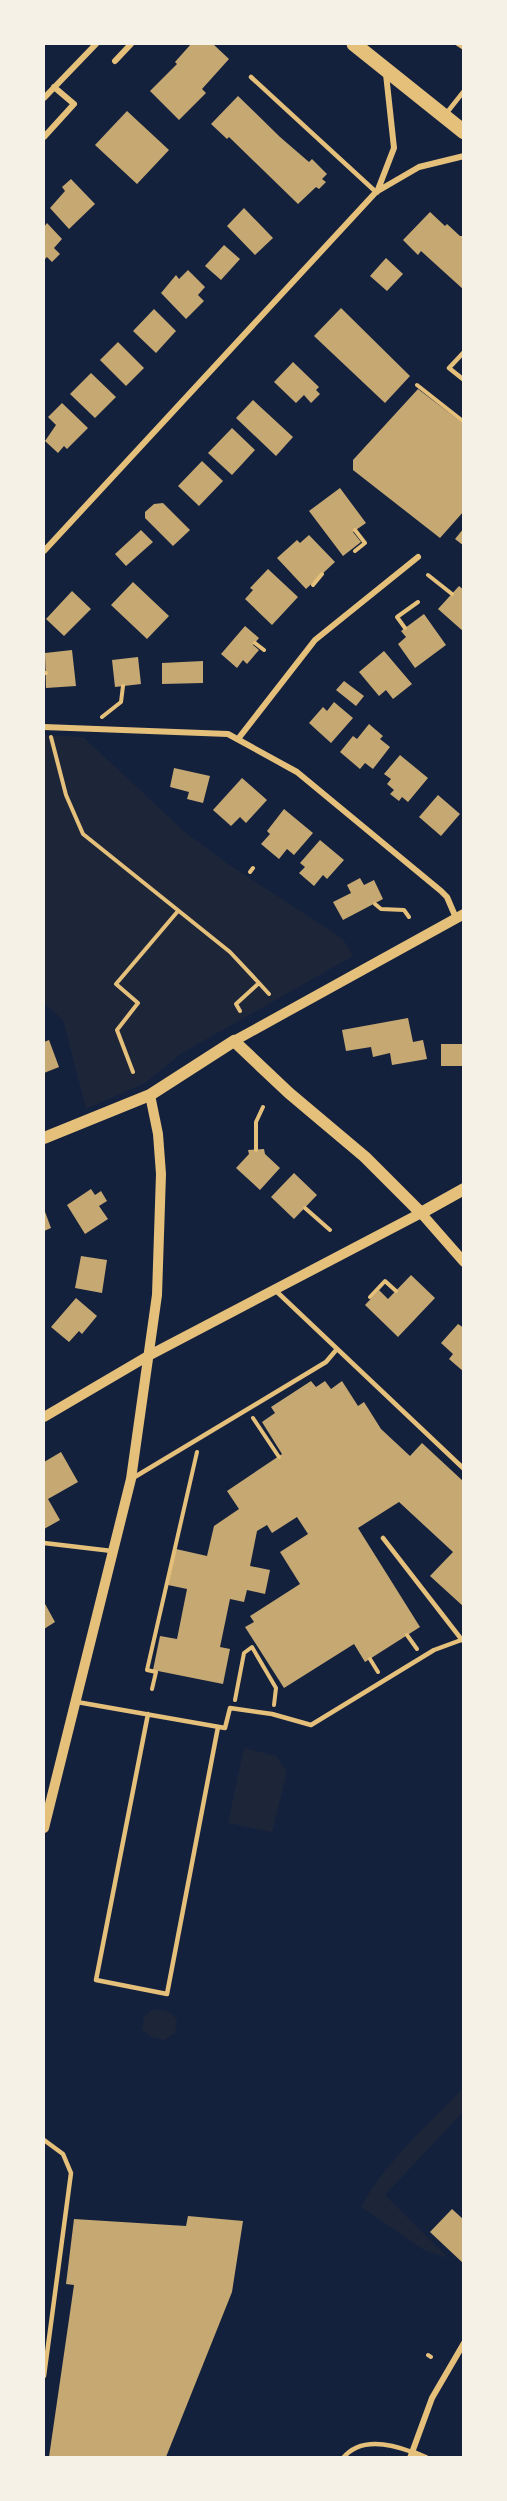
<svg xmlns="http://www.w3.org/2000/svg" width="507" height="2501" font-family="'Noto Sans',sans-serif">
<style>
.green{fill:#1d2539}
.building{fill:#c6a872}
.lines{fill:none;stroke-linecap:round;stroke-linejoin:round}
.path{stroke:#e5c07b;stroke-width:4}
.service{stroke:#e5c07b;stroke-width:4.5}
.minor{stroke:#e5c07b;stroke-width:6}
.tertiary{stroke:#e5c07b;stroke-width:10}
.secondary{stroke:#e5c07b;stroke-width:12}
.primary{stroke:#e5c07b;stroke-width:15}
</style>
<rect width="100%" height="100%" fill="#14213d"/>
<path class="green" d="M44 735 83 737 186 833 228 864 343 939 353 956 182 1053 145 1083 86 1109 63 1020 44 1003Z
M244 1748 276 1756 287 1772 272 1832 228 1823Z
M154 2009 169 2012 177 2019 175 2033 164 2040 151 2037 142 2029 144 2016Z
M463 2088V2112L385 2195 448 2258 424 2250 361 2207C386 2161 427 2126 463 2088Z"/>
<path class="building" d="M191 44H213L229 59 202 89 206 93 179 120 150 91 177 64 175 62Z
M238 96 280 137 309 162 312 159 327 174 322 179 326 182 319 189 316 187 298 204 229 137 227 139 211 124Z
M127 111 169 150 137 184 95 145Z
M71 179 95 204 69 229 50 208 65 191 62 187Z
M244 208 273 238 255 255 227 226Z
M430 212 445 226 447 224 460 236H464V290L421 251 418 255 403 240Z
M47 223 62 239 54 248 60 254 52 262 47 257 44 260V227Z
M224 245 240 259 221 280 205 266Z
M386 258 403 274 387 291 370 276Z
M188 270 205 287 198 295 204 301 186 319 161 293 176 275 179 279Z
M341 308 410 376 385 403 314 336Z
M154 309 176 331 156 353 133 331Z
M118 342 144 368 126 386 100 360Z
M293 362 319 387 316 390 320 394 311 403 304 395 296 403 274 382Z
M91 373 116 397 95 418 70 394Z
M418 389 464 424V511L440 538 353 470V460Z
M253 400 293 437 276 456 236 418Z
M62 403 88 428 67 449 64 446 58 453 45 441 56 425 48 417Z
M232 428 255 450 232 475 208 453Z
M202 461 223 481 199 506 178 486Z
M340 488 366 523 353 532 361 542 343 556 309 511Z
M163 503 190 530 173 546 145 518V512L154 504Z
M464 528V546L455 539Z
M141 530 153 542 126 566 115 554Z
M309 535 335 562 306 589 277 558 297 540 300 543Z
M268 569 298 597 272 625 245 599 253 590 250 588Z
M133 582 169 616 147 639 111 605Z
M459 586 464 590V632L438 609Z
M72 591 91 609 64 636 46 619Z
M424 614 446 645 415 668 398 644 406 637 401 631Z
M245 626 259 638 253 645 259 650 247 664 243 660 237 668 221 654Z
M72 650 76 686 46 688 45 653Z
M384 651 412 684 393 699 386 690 379 696 359 672Z
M138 657 141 684 115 687 112 660Z
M203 661V683L162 684V663Z
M344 681 364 696 356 706 336 690Z
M334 702 353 718 331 743 309 723 323 707 327 711Z
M369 724 383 736 380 739 390 747 373 769 365 763 360 769 340 752 353 736 357 739Z
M400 755 428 778 408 802 402 797 399 801 390 794 394 790 387 784 391 779 384 774Z
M174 768 210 776 203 803 187 799 189 792 170 787Z
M242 778 267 800 246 823 240 817 231 826 213 810Z
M438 795 460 814 441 836 419 817Z
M284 809 313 833 294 855 287 849 279 859 261 844 270 834 267 831Z
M320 840 344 860 327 879 323 875 314 886 299 873 305 867 300 863Z
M360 878 364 885 374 880 383 899 343 920 333 902 351 893 347 885Z
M408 1018 413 1042 423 1040 427 1059 392 1065 390 1053 373 1057 371 1047 346 1051 342 1030Z
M49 1040 59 1067 44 1073V1042Z
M441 1044H464V1066H441Z
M264 1149 265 1154 280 1168 260 1190 236 1168 249 1154 248 1150Z
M294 1173 317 1195 294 1219 271 1197Z
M91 1189 95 1195 101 1191 107 1201 99 1206 108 1219 85 1234 67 1205Z
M44 1209 51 1228 44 1231Z
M81 1256 107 1260 102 1293 75 1288Z
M411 1275 435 1298 398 1337 365 1305 379 1290 388 1299Z
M76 1298 97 1316 82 1334 79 1331 69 1342 51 1327Z
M458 1324 464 1328V1372L449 1359 453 1354 441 1343Z
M311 1381 316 1387 325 1381 331 1389 342 1381 358 1406 364 1402 381 1429 410 1456 422 1443 464 1482V1607L430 1576 453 1552 399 1502 358 1528 420 1627 365 1662 354 1644 284 1688 245 1627 254 1622 250 1616 300 1584 280 1552 308 1534 297 1517 272 1533 267 1525 257 1531 250 1566 270 1570 265 1594 247 1590 244 1602 230 1599 220 1647 230 1649 223 1684 153 1670 160 1636 177 1639 187 1589 168 1585 176 1549 207 1556 214 1526 239 1509 227 1491 282 1454 262 1422 275 1413 271 1407Z
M61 1452 78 1482 48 1499 60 1520 44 1529V1462Z
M44 1602 55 1622 44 1629Z
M452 2209 464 2220V2264L430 2232Z
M188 2216 243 2221 232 2292 166 2457H49L74 2285 66 2284 74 2219 186 2226Z"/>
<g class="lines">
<path class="path" d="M417 385 464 422
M355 551 365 543 355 530
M428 575 452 594
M313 585 322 574
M405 628 397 617 418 602
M255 643 264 650
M44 673H46
M102 717 121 702 123 686
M51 737 66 795 83 834 230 952 259 983 236 1004 240 1011
M250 872 253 868
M375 904 381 909 404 910 409 917
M259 983 269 994
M133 1072 117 1030 138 1003 116 984 178 911
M256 1150V1122L263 1107
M305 1208 330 1230
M370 1297 385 1281 396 1291
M253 1418 279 1457
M407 1635 417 1649
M370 1659 378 1672
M152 1689 156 1672 147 1670 197 1452
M235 1700 244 1653 252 1647 276 1688 274 1705
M428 2355 431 2357"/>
<path class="service" d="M458 44 464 48
M251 77 376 192
M445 115 464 91
M464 352 449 368 464 380
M275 1290 464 1469
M133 1478 326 1362 337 1349
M383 1538 462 1640
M44 1543 112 1551
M77 1702 225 1728 230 1708 272 1714 311 1725 434 1650 464 1639
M148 1714 96 1980 167 1994 218 1727
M44 2140 63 2154 71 2173 44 2376
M343 2458C360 2437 391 2444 412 2452"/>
<path class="minor" d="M115 61 131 44
M44 98 96 44
M44 137 74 104 54 87
M377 192 394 148 386 74
M44 551 376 192 419 167 464 156
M44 727 228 734 297 772 441 891 447 897 456 918
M238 739 315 640 418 557
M412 2452 426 2458
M410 2458 432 2398 464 2343"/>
<path class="tertiary" d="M234 1041 464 914
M44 1417 148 1356 421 1213 464 1262
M44 1828 131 1479 157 1295 161 1174 158 1134 150 1095"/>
<path class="secondary" d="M44 1138 150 1095 234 1041 289 1093 365 1157 421 1213 464 1189"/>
<path class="primary" d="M354 44 464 132"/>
</g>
<rect width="507" height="2501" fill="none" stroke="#f6f1e7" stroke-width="90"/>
</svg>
